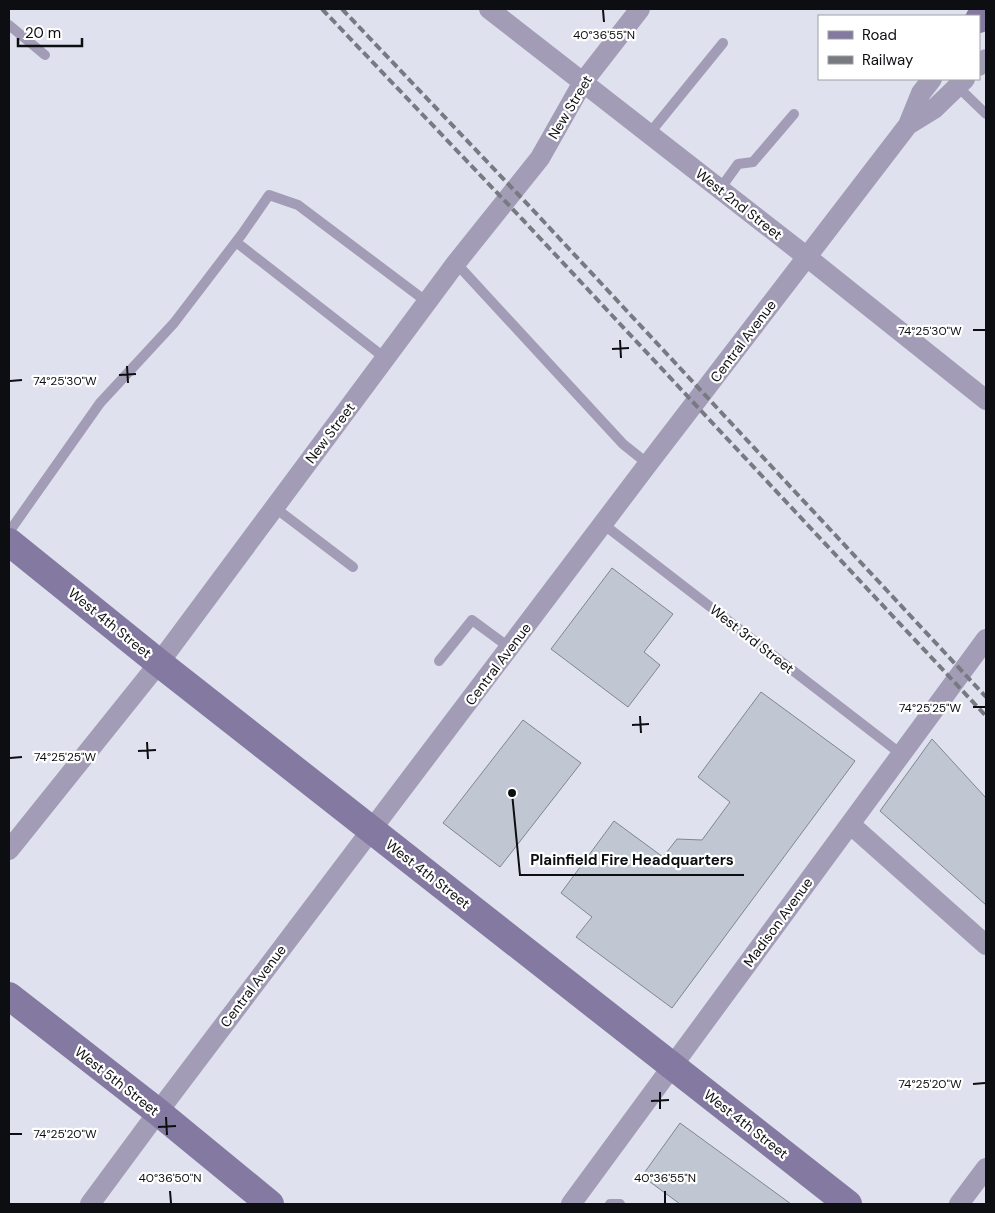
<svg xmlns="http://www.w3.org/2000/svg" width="995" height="1213" font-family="'DM Sans',sans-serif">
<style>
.building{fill:#c0c7d2;stroke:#7f8690}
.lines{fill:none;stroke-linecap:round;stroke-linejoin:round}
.lane{stroke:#a39cb6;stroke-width:10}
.street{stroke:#a39cb6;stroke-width:20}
.secondary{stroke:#8479a0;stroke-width:28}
.rail{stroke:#787a82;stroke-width:4;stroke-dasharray:8 4;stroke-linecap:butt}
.ticks{fill:none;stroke:#0d0e12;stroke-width:2}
.labels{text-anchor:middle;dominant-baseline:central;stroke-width:4.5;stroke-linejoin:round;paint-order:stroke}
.street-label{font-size:14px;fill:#0d0e12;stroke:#fff}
.ticks-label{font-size:12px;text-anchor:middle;fill:#0d0e12;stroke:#fff;stroke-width:4.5;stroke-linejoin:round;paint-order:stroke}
.leader{fill:none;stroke:#0d0e12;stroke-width:2}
.callout-dot{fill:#0d0e12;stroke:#fff;stroke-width:2}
.callout-label{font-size:15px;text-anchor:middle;font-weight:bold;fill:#0d0e12;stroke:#fff;stroke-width:4.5;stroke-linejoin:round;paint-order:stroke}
</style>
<rect width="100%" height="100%" fill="#dfe2ee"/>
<path class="building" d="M612 568 673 614 644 652 660 665 628 707 551 649Z
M761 692 855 761 672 1008 576 937 592 917 561 893 614 821 663 857 677 839 702 840 730 802 698 777Z
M523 720 581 763 500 867 443 823Z
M932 739 986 798V905L880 811Z
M680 1123 791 1204H680L642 1176Z"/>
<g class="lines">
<path class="lane" d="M9 25 45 55
M957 86 986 114
M649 134 723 43
M720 189 738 164 753 162 794 114
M236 242 385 358
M456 263 623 444 648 464
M274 507 353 567
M603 524 901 754
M9 532 100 403 174 323 242 234 269 195 298 205 427 302
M439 661 472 620 510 648
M610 1204H620"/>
<path class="street" d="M489 9 807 257 986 400
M979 66 986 59
M908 125 934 109 965 79
M850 824 986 945
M9 850 159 663 456 263 540 158 583 82 640 9
M90 1204 158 1112 648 464 908 125 921 93 932 79
M571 1204 986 639
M959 1204 986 1168"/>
<path class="secondary" d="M979 19 986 9
M9 542 159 663 848 1204
M9 996 158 1112 270 1204"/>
<path class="rail" d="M322 9 523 220 986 716
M342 9 532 209 986 697"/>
</g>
<path class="ticks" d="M603 10 604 22M973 330H985M620 340 621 358M612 349 629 348M127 366 128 383M119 375 136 374M10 381 22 380M973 707H985M640 716 641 733M632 725 649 724M147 742 148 759M138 751 156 750M10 758 22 757M973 1084 985 1083M660 1092V1109M651 1101 669 1100M166 1117 167 1135M158 1127 176 1126M10 1134H22M170 1191 171 1203M665 1191V1203"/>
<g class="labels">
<g class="street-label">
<text transform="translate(570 107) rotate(-59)">New Street</text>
<text transform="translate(739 204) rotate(38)">West 2nd Street</text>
<text transform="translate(743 341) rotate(-53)">Central Avenue</text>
<text transform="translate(330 433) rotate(-53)">New Street</text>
<text transform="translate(110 623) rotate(39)">West 4th Street</text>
<text transform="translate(752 639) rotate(38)">West 3rd Street</text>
<text transform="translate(498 664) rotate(-53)">Central Avenue</text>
<text transform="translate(428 874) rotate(38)">West 4th Street</text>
<text transform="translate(778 922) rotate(-54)">Madison Avenue</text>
<text transform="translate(253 986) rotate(-53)">Central Avenue</text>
<text transform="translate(117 1081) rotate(38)">West 5th Street</text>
<text transform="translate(746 1124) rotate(38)">West 4th Street</text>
</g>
</g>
<g class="ticks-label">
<text x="604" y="39">40°36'55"N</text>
<text x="930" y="335">74°25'30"W</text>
<text x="65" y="385">74°25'30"W</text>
<text x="930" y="712">74°25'25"W</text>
<text x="65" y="761">74°25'25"W</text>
<text x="930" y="1088">74°25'20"W</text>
<text x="65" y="1138">74°25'20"W</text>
<text x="170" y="1182">40°36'50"N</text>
<text x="665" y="1182">40°36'55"N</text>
</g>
<path class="leader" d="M512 793L520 875H744"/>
<circle class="callout-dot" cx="512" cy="793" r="5"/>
<g class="callout-label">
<text x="632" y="865">Plainfield Fire Headquarters</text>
</g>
<rect width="995" height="1213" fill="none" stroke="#0d0e12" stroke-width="20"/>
<rect x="818" y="15" width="162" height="65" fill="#ffffff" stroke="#9e9fa0"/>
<rect x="828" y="31" width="25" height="8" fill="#8479a0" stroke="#9e9fa0"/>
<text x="862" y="40" font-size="15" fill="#0d0e12">Road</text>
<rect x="828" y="56" width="25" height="8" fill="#787a82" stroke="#9e9fa0"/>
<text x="862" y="65" font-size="15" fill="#0d0e12">Railway</text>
<path d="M18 38v8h64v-8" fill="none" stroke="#0d0e12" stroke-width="2.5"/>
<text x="25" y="38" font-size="15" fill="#0d0e12" stroke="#ffffff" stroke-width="4" paint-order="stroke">20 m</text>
</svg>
